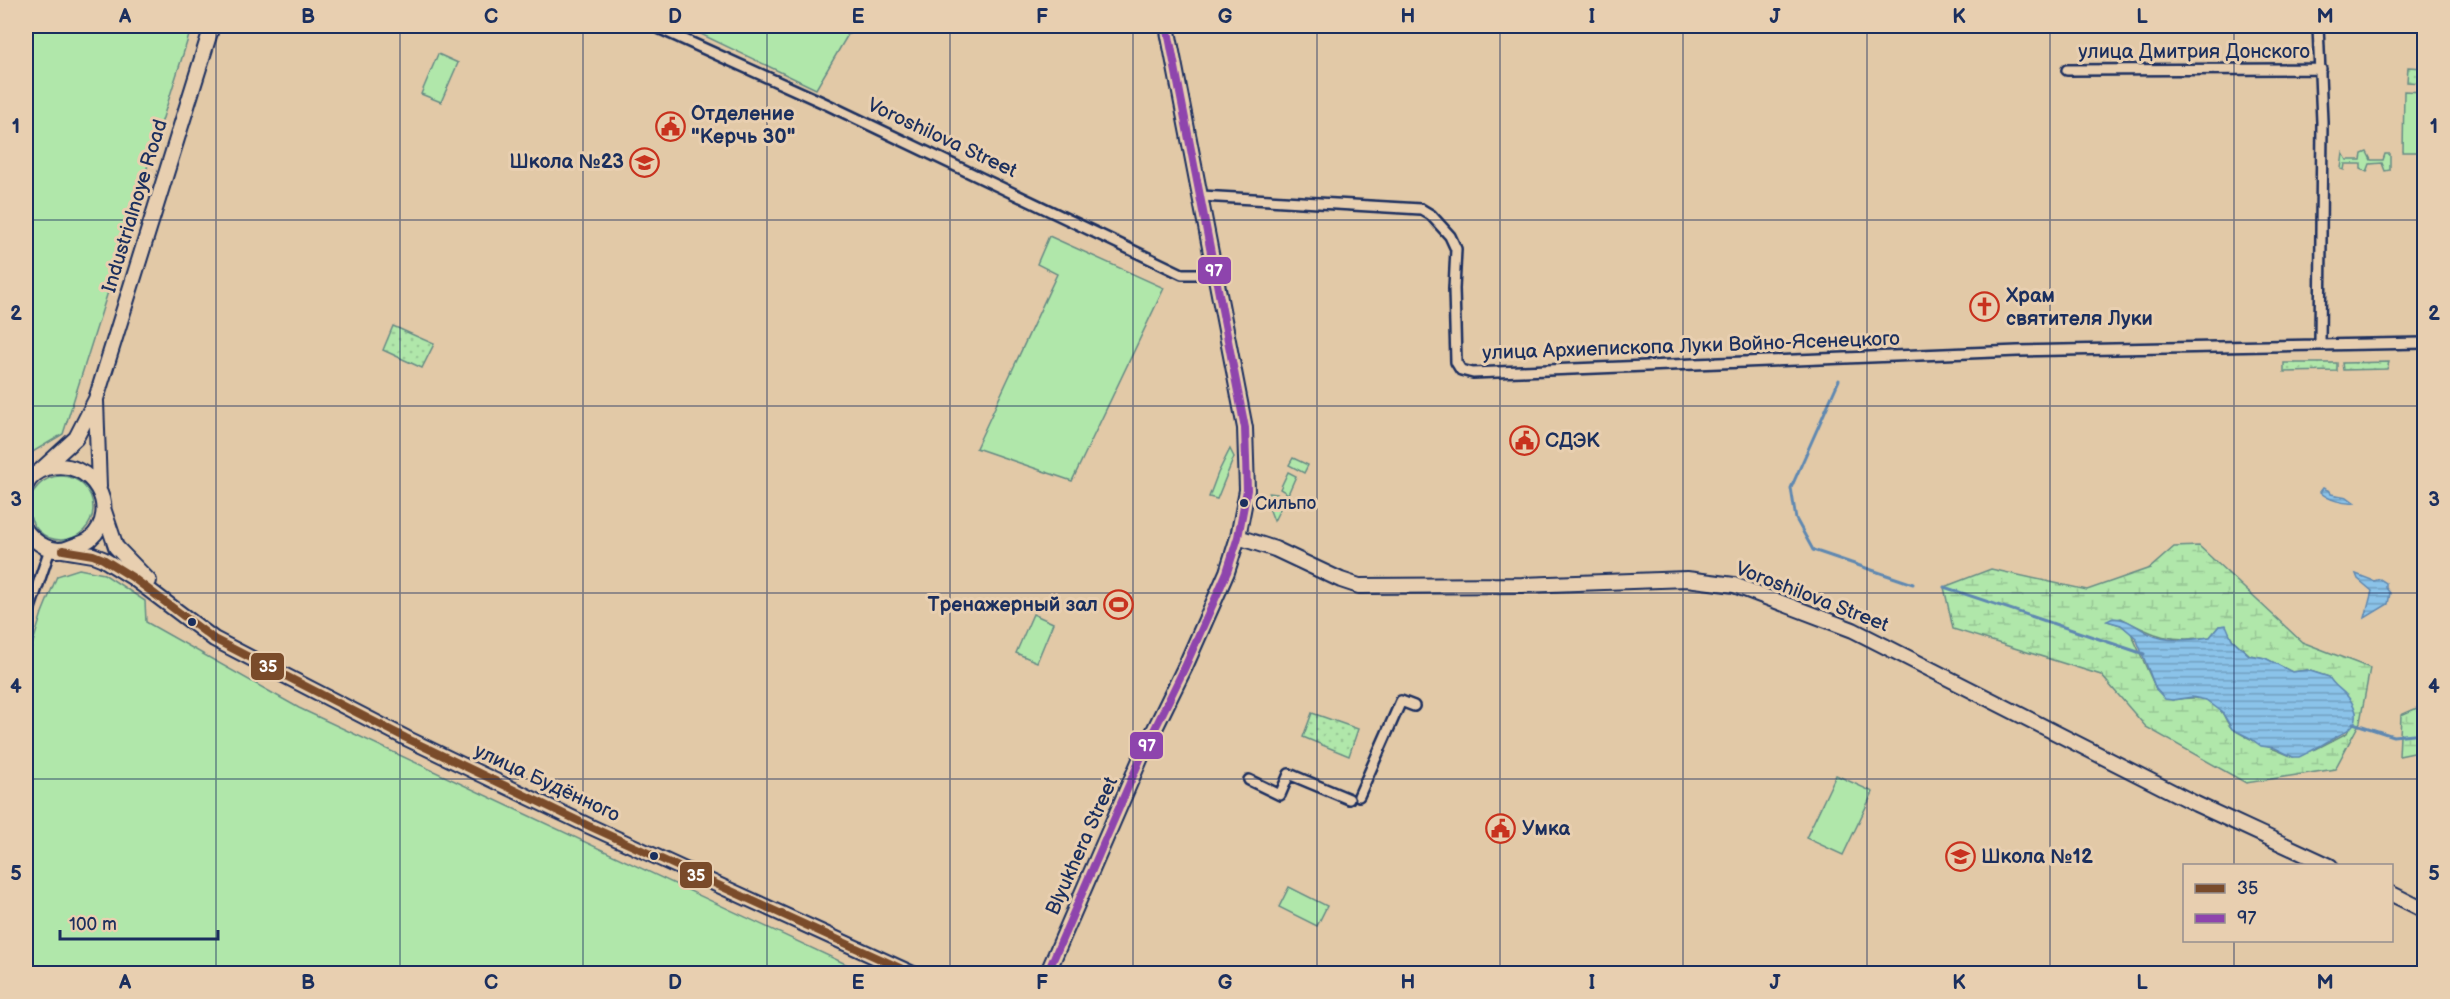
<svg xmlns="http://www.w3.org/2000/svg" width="2450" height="999" font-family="'Balsamiq Sans',sans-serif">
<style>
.green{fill:#b0e7aa;stroke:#668b84;stroke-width:1.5}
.wetland{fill:url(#wetland-marsh);stroke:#668b84;stroke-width:1.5;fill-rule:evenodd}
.park{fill:url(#park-dots);stroke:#668b84;stroke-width:1.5}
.water{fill:url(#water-rules);stroke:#5e88b1;stroke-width:1.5}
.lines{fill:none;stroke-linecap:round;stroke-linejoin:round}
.stream{stroke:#5e88b1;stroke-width:3}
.minor-casing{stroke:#1b2f5e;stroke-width:14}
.secondary-casing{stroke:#1b2f5e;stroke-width:18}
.minor{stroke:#e8cfb0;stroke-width:9}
.secondary{stroke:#e8cfb0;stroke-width:14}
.bus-1-casing{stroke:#e8cfb0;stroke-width:12}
.bus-2-casing{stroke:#e8cfb0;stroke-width:12}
.bus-1{stroke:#7a4b2a;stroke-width:8}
.bus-2{stroke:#8e44ad;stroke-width:8}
.grid{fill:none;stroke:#1b2f5e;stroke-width:1.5;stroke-opacity:0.55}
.bus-dot{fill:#1b2f5e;stroke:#e8cfb0;stroke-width:2}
.labels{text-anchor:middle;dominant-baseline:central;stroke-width:6;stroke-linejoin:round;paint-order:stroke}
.bus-label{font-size:18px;fill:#1b2f5e;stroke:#e8cfb0;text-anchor:start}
.street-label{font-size:20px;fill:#1b2f5e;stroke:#e8cfb0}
.poi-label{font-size:20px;font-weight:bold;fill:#1b2f5e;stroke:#e8cfb0;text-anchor:start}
.line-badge{stroke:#e8cfb0;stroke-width:2}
.badge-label{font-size:16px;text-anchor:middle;font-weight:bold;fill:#fff}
.neatline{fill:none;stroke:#1b2f5e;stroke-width:2}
.grid-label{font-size:20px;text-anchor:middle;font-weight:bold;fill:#1b2f5e}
</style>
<defs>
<pattern id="wetland-marsh" width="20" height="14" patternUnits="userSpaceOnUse" patternTransform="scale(1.5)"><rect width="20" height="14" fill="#b0e7aa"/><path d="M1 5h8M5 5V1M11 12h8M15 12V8" fill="none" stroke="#97c695"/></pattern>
<pattern id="park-dots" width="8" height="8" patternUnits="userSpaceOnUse" patternTransform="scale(1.5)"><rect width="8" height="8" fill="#b0e7aa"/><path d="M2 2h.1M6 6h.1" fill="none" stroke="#97c695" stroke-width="1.8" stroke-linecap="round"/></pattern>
<pattern id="water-rules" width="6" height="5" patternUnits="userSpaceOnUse" patternTransform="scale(1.5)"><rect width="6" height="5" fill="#8bc3e9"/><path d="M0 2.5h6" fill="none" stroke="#719fc0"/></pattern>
</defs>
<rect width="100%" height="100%" fill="#e2c9a7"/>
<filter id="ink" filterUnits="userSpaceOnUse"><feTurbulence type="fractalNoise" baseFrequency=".0167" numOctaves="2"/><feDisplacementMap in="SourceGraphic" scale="12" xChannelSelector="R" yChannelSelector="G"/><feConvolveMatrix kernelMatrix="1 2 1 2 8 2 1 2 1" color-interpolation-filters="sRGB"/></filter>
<g filter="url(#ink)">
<path class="green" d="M26 26H192L63 434 26 456Z
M684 26H853L816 89Z
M438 54 458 63 441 102 421 94Z
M2404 91 2424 92V152H2403Z
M2367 152 2371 160H2383L2385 154H2390V170L2385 171 2382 163 2370 164 2367 172 2361 169V164H2345L2344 170 2341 169 2343 153 2347 160H2361L2362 154Z
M1049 236 1164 288 1072 481 976 448 1057 274 1037 264Z
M1230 449 1234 457 1217 499 1209 497 1218 473Z
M1293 458 1308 465 1304 473 1289 465Z
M1288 472 1296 476 1288 494 1280 489Z
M29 508a32 32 0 1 1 64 0a32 32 0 1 1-64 0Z
M1269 493 1277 494 1285 499 1274 521 1266 500Z
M79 569 104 574 145 601 146 622 299 708 865 973H26V665L42 613 57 576Z
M1033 614 1053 623 1037 662 1016 653Z
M1836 775 1873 792 1843 855 1806 838Z
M1289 887 1327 906 1317 926 1279 907Z"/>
<path class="wetland" d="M2199 546 2302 642 2370 668 2360 722 2335 769 2246 783 2146 727 2101 675 1953 629 1944 587 1991 569 2087 590 2150 568 2174 547ZM2121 618C2154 636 2171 643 2210 637L2219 626 2229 633 2232 639 2250 655 2265 658 2292 672 2307 670 2329 677C2337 691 2350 696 2356 713L2347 733 2316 749 2293 757C2273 748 2251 742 2233 729 2228 726 2226 719 2223 714 2212 694 2190 697 2172 700L2156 689 2131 633 2121 625 2108 621Z
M2424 705V751L2399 756 2401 715Z"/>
<path class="park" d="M2408 67 2424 68V83L2407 82Z
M393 326 434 344 422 368 383 350Z
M2389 362 2387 369 2343 370 2342 363Z
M2284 363H2337V371L2284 372Z
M1312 713 1358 729 1349 756 1303 737Z"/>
<path class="water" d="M2323 488 2330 491 2331 494 2347 497 2355 503C2344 504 2328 500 2320 492Z
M2356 574 2374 581 2380 579 2386 583V588L2390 593 2388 604 2365 618 2372 591 2358 579Z
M2113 618C2127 618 2136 627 2148 633 2166 643 2190 640 2210 637L2219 626 2226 625 2232 639 2249 655 2265 658 2292 672 2307 670 2329 677C2334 687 2345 691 2351 701 2365 723 2349 730 2332 739 2321 745 2311 752 2299 757H2293L2275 748 2261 746 2250 738 2232 729 2222 712 2206 700 2192 697 2172 700 2165 699 2156 689 2136 638 2121 625 2107 621Z"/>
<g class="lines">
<path class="stream" d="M1839 380 1791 488 1796 519 1813 550 1913 584
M1944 587 2144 654
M2353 723 2393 736 2424 733"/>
<defs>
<path id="minor" d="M654 26 824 103 1182 274H1215
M2318 26 2322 122 2320 345
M2067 70 2321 69
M1201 196 1421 209 1431 215 1450 236 1456 249 1454 289 1456 362 1461 370 1473 373 2018 351 2424 343
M26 620 50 549
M1249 780 1280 795 1289 774 1349 799
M1359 796 1401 701 1414 706"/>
<path id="secondary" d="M96 401 99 487
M41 470 76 438 96 399 212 26
M26 485C30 477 38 471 47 468 93 456 122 511 90 539 85 543 76 545 69 548 52 555 36 543 26 531
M104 511 116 547 149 581
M1238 537 1275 549 1341 580 1359 586 1522 585 1687 579 1734 585 1853 630 2196 804 2330 866
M63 550 93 555 103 559 132 577 214 639 406 738 589 826 913 974
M2392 894 2424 910
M1047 974 1142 755 1185 667 1227 572 1238 537 1247 490 1245 428 1167 26"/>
</defs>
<use href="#minor" class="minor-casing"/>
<use href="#secondary" class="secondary-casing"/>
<use href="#minor" class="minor"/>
<use href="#secondary" class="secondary"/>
<defs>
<path id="bus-1" d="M63 550 93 555 103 559 132 577 214 639 406 738 589 826 913 974"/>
<path id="bus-2" d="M1047 974 1142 755 1185 667 1227 572 1238 537 1247 490 1245 428 1167 26"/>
</defs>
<use href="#bus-1" class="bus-1-casing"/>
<use href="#bus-2" class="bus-2-casing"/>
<use href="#bus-1" class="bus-1"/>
<use href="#bus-2" class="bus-2"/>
</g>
</g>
<path class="grid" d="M216 26V974M400 26V974M583 26V974M767 26V974M950 26V974M1133 26V974M1317 26V974M1500 26V974M1683 26V974M1867 26V974M2050 26V974M2234 26V866M26 220H2424M26 406H2424M26 593H2424M26 779H2424M2234 940V974"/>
<defs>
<symbol id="civic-ring" viewBox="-11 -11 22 22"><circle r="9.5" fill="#e8cfb0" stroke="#c8321e" stroke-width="1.5"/><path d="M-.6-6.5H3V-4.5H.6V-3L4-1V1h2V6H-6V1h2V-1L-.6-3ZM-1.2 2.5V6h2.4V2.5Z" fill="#c8321e"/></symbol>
<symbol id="school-ring" viewBox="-11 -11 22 22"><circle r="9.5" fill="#e8cfb0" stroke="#c8321e" stroke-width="1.5"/><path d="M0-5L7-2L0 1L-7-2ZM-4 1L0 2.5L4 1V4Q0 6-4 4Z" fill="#c8321e"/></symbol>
<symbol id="church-ring" viewBox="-11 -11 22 22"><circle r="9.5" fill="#e8cfb0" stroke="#c8321e" stroke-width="1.5"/><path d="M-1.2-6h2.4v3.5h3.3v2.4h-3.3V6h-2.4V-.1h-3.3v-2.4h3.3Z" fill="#c8321e"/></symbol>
<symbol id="stadium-ring" viewBox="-11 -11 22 22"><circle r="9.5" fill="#e8cfb0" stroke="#c8321e" stroke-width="1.5"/><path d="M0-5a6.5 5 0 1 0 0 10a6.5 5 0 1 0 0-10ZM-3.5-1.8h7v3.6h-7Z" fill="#c8321e"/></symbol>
</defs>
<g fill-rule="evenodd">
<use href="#civic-ring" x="654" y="110" width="33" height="33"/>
<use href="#school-ring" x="628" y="146" width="33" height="33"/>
<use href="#church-ring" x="1968" y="290" width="33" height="33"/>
<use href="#civic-ring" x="1508" y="424" width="33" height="33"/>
<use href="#stadium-ring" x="1102" y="588" width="33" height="33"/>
<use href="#civic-ring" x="1484" y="812" width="33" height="33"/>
<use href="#school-ring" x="1944" y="840" width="33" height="33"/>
</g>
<g class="bus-dot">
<circle cx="1244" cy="503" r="5"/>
<circle cx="192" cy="622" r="5"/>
<circle cx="654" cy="856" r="5"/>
</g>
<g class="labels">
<g class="bus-label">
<text x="1255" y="503">Сильпо</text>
</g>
<g class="street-label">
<text x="2194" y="52">улица Дмитрия Донского</text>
<text transform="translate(942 138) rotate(25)">Voroshilova Street</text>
<text transform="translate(135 206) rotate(-73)">Industrialnoye Road</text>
<text transform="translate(1691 346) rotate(-2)">улица Архиепископа Луки Войно-Ясенецкого</text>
<text transform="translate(1812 597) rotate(21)">Voroshilova Street</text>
<text transform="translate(547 783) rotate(25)">улица Будённого</text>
<text transform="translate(1082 846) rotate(-66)">Blyukhera Street</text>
</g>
<g class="poi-label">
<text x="691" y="114">Отделение<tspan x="691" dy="23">"Керчь 30"</tspan></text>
<text x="624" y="162" text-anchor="end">Школа №23</text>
<text x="2006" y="296">Храм<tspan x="2006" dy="23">святителя Луки</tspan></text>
<text x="1545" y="441">СДЭК</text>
<text x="1098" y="605" text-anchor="end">Тренажерный зал</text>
<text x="1522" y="829">Умка</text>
<text x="1981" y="857">Школа №12</text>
</g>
</g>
<g class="line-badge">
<rect x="1197" y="256" width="35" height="29" rx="6" fill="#8e44ad"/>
<rect x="250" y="652" width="35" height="29" rx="6" fill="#7a4b2a"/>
<rect x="1129" y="731" width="35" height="29" rx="6" fill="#8e44ad"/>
<rect x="679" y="861" width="34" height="28" rx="6" fill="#7a4b2a"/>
</g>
<g class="badge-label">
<text x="1214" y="276">97</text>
<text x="268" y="672">35</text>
<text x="1147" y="751">97</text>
<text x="696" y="881">35</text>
</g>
<rect width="2450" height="999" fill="none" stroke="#e8cfb0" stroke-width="66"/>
<rect x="2183" y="864" width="210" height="78" fill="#e8cfb0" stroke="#968f8f" stroke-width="1.5"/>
<rect x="2195" y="884" width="30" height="9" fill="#7a4b2a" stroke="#968f8f" stroke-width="1.5"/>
<text x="2237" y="894" font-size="18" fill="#1b2f5e">35</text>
<rect x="2195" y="914" width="30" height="9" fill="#8e44ad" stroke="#968f8f" stroke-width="1.5"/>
<text x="2237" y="924" font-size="18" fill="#1b2f5e">97</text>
<path d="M60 930v9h158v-9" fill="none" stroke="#1b2f5e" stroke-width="3"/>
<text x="69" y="930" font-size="18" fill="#1b2f5e" stroke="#e8cfb0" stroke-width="4.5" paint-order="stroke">100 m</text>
<rect x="33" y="33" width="2384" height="933" class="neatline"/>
<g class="grid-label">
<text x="125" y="23">A</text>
<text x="308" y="23">B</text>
<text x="491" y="23">C</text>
<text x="675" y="23">D</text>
<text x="858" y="23">E</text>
<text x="1042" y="23">F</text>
<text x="1225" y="23">G</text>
<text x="1408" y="23">H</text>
<text x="1592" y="23">I</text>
<text x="1775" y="23">J</text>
<text x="1959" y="23">K</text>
<text x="2142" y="23">L</text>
<text x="2325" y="23">M</text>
<text x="16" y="133">1</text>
<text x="2434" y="133">1</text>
<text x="16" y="320">2</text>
<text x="2434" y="320">2</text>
<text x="16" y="506">3</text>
<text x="2434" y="506">3</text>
<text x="16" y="693">4</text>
<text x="2434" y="693">4</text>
<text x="16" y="880">5</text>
<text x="2434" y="880">5</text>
<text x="125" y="989">A</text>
<text x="308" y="989">B</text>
<text x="491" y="989">C</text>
<text x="675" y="989">D</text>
<text x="858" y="989">E</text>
<text x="1042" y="989">F</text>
<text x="1225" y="989">G</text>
<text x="1408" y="989">H</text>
<text x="1592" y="989">I</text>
<text x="1775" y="989">J</text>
<text x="1959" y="989">K</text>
<text x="2142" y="989">L</text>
<text x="2325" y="989">M</text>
</g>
</svg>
